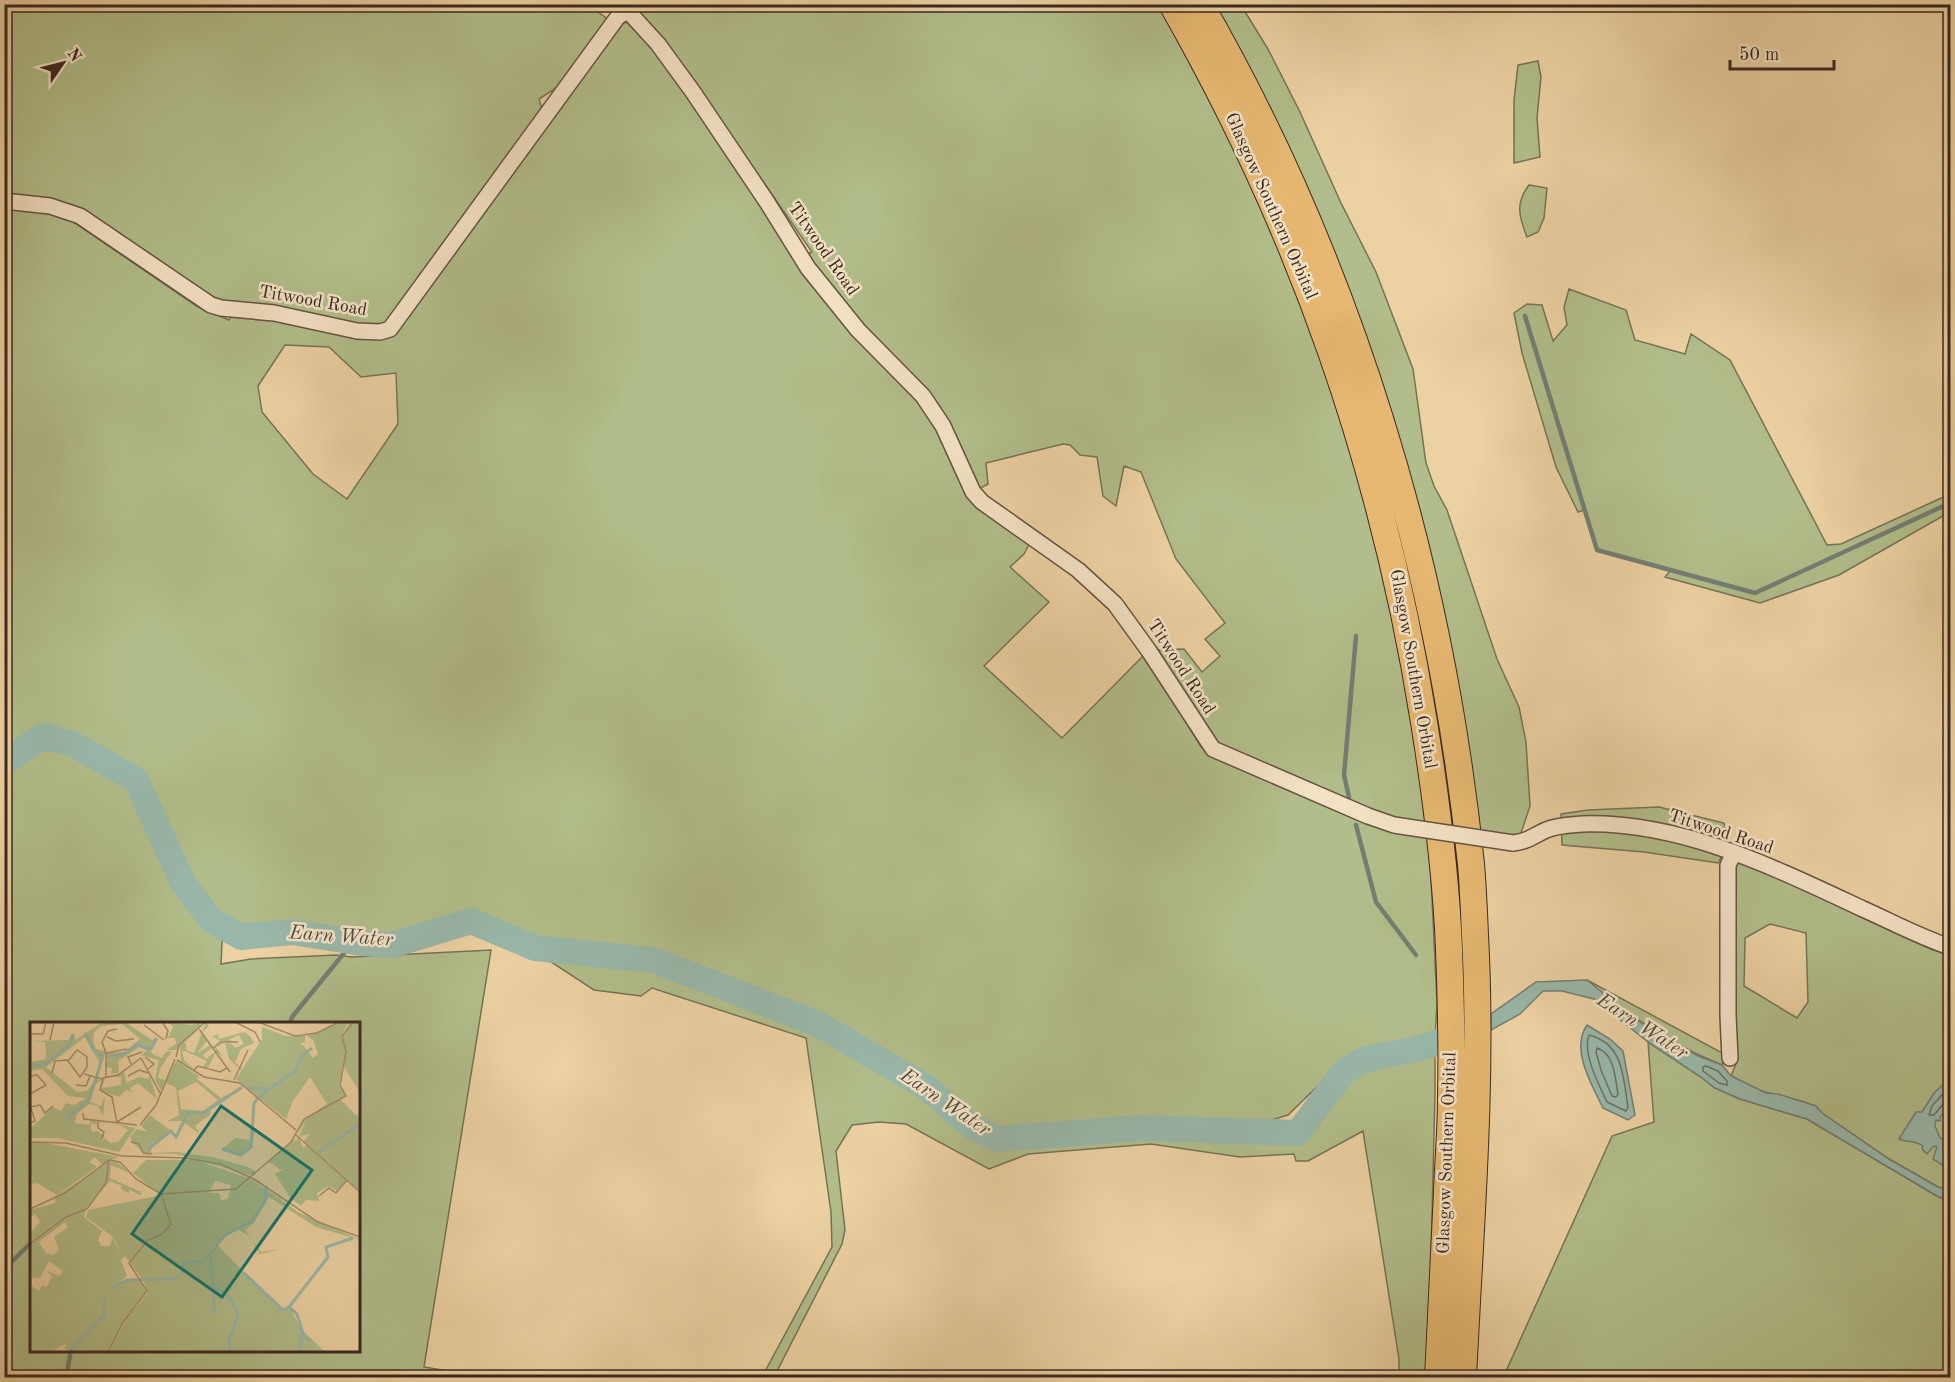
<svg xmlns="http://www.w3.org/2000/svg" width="1955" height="1382" font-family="'Old Standard TT',serif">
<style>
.green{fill:#b1bd8a;stroke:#767356;stroke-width:1.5;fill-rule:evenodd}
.water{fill:#99b7a9;stroke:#737e73;stroke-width:1.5}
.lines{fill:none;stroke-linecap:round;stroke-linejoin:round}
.shore{stroke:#6a7065;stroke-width:1.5}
.stream{stroke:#737e73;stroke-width:4.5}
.river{stroke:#99b7a9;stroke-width:26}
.minor-casing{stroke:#665341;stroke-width:18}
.trunk-casing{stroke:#3a2921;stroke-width:28}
.minor{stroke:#f3e1c3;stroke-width:15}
.trunk{stroke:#e6b871;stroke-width:26}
.minor-bridge-casing{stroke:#665341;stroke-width:18;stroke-linecap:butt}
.minor-bridge{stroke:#f3e1c3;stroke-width:15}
.labels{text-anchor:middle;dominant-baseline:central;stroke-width:5;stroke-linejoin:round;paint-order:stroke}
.street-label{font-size:18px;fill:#3a2921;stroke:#f3e1c3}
.water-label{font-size:20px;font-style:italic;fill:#524c43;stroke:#f3e1c3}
.inset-river{fill:none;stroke:#99b7a9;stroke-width:3}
.inset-road{fill:none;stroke:#a58e6e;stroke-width:1.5}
.view{fill:#0f766e;fill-opacity:0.15;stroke:#0f766e;stroke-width:3}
.inset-edge{fill:none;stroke:#3a2921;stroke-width:3}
</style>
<rect width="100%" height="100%" fill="#ecd1a2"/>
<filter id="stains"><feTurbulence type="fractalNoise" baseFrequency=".00333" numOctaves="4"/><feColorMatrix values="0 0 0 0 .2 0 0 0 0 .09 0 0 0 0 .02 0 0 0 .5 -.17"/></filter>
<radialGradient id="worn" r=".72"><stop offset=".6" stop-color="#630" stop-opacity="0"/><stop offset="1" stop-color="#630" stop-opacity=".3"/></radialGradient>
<path class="green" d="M5 5H588L609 20 562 84 539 99 543 113 389 337 571 94 620 24 626 22 654 47 795 258 812 252 664 39 644 20 637 5H1159L1256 189 1333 389 1383 563 1418 754 1425 824 1385 816 1216 745 1155 650 1184 649 1202 672 1220 656 1205 639 1225 623 1176 559 1141 472 1124 466 1116 506 1103 496 1097 457 1080 455 1070 445 1063 444 986 463 988 484 973 492 1033 537 1024 554 1010 567 1049 602 984 666 1062 738 1145 654 1201 747 1216 758 1368 823 1396 833 1429 838 1437 1002 1435 1039 1359 1056 1332 1072 1288 1115 1259 1124 1101 1119 995 1131 975 1124 968 1128 994 1141 1008 1142 1141 1132 1195 1134 1227 1141 1303 1135 1351 1074 1366 1065 1435 1052V1094L1428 1377H1399V1359L1363 1131 1308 1161H1296L1294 1154 1240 1157 1151 1144 1028 1154 989 1169 906 1124 879 1122 852 1125 836 1151 845 1230 842 1244 774 1377H762L832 1247 831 1212 806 1038 652 988 641 996 594 990 548 960 529 939 474 916 403 937 374 939 290 926 239 928 223 920 221 964 251 959 336 955 352 957 491 950 424 1367 484 1377H5V206L63 215 198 307 229 320 239 305 210 296 71 205 46 199 5 194ZM285 345 329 347 361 377 396 373 398 424 347 499 313 474 262 412 258 386ZM32 1024H358V1350H32Z
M1213 5H1241L1268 49 1300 112 1341 203 1376 272 1413 369 1426 463 1434 486 1447 510 1497 659 1519 707 1526 742 1530 806 1520 836 1473 831 1463 717 1421 534Z
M1538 61 1541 77 1537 118 1540 157 1514 163V100L1518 65Z
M1529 185 1547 188 1544 218 1538 232 1527 237C1519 217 1515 203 1529 185Z
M1569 289 1626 310 1635 340 1685 354 1691 334 1730 360 1827 545 1841 544 1950 494V512L1839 575 1760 603 1665 577 1671 570 1597 550 1584 510 1578 512 1556 467 1522 353 1514 313 1527 304 1542 305 1553 341 1567 325 1564 307Z
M1659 807 1724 823 1729 843 1718 863 1644 852 1562 845 1561 814 1588 810Z
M1449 841 1457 842 1467 1004H1460Z
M1739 860 1933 950 1950 953V1190L1938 1187 1889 1159 1822 1113C1808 1098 1783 1098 1765 1092 1753 1089 1742 1081 1731 1076L1737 1061 1734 873ZM1770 924 1806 933 1808 1002 1797 1018 1744 986 1745 938Z
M1587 980 1726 1055 1722 1065C1672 1045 1628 1016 1587 980Z
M1648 1042 1701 1077 1715 1088 1740 1099 1807 1119 1937 1196 1950 1202V1377L1503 1378 1612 1136 1654 1122Z"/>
<path class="water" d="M1587 980 1633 1018 1698 1056 1722 1065 1731 1076 1766 1093 1778 1094 1816 1106 1822 1113 1889 1159 1938 1187 1950 1190V1202L1937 1196 1807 1119 1740 1099 1715 1088 1701 1077 1648 1042 1594 999 1562 991H1543L1520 1014 1491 1030V1014L1536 982Z
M1587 1025 1610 1039 1623 1051 1635 1115 1628 1120 1603 1108C1592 1085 1570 1049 1587 1025Z
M1950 1078V1106L1940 1117V1121L1936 1120 1935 1126 1940 1138 1946 1140 1950 1137V1170L1933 1159 1937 1147 1934 1146 1927 1154 1922 1149 1923 1146C1915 1140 1908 1143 1899 1139L1916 1112H1922L1934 1093Z"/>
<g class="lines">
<path class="shore" d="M1589 1035C1624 1044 1623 1077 1628 1107L1626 1111 1607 1102C1599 1085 1582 1053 1589 1035Z
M1597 1048C1615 1054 1615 1078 1618 1094L1616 1097 1612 1096 1601 1070 1596 1052Z
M1706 1066 1718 1071 1727 1081V1085L1719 1083 1703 1071V1067Z
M1950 1086 1932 1106 1929 1115H1934L1944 1103 1950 1101"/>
<path class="stream" d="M1525 316 1597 550 1755 593 1950 503
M1349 797 1344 775 1356 636
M1356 825 1376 902 1416 955
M290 1024 292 1017 353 942
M4 1269 32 1242
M66 1378 71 1350"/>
<path class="river" d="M4 763 43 736 73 744 136 780 183 883 211 920 241 937 292 932 362 943 392 945 471 921 535 948 653 960 818 1024 926 1087 971 1126 998 1139 1140 1128 1298 1133 1341 1075C1365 1053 1387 1057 1416 1049 1435 1044 1452 1037 1470 1030"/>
<defs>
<path id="minor" d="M627 10 658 44 693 92 767 202 808 268 858 330 923 396 943 426 973 492 982 502 1078 570 1115 604 1149 651 1213 749 1368 816
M4 201 50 206 80 216 211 305 221 308 274 313 357 331 380 332 390 329 617 18 627 10 628 4
M1513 843C1529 841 1533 836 1546 830 1558 825 1570 825 1582 824 1681 821 1775 868 1863 909 1892 922 1920 937 1950 947
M1730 1058 1728 1016V865L1734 853"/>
<path id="trunk" d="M1172 4C1301 230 1383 465 1424 722 1436 797 1446 873 1449 949 1451 999 1452 1049 1451 1099 1451 1130 1448 1161 1447 1192 1444 1254 1441 1316 1438 1378
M1200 4C1351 266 1440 565 1471 864 1473 887 1474 911 1475 935 1483 1083 1470 1230 1463 1378"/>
</defs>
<use href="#minor" class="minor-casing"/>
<use href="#trunk" class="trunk-casing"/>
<use href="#minor" class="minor"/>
<use href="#trunk" class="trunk"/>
<defs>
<path id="minor-bridge" d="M1368 816 1394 825 1513 843"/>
</defs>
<use href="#minor-bridge" class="minor-bridge-casing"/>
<use href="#minor-bridge" class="minor-bridge"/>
</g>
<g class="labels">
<g class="street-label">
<text transform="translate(1271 206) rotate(66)">Glasgow Southern Orbital</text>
<text transform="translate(823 249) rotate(55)">Titwood Road</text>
<text transform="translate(313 301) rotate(10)">Titwood Road</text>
<text transform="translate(1181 667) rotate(57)">Titwood Road</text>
<text transform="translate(1413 669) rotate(80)">Glasgow Southern Orbital</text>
<text transform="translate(1721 832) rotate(18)">Titwood Road</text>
<text transform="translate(1447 1153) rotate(-88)">Glasgow Southern Orbital</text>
</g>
<g class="water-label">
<text transform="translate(341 937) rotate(4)">Earn Water</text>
<text transform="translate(1642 1027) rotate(33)">Earn Water</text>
<text transform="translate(945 1103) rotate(34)">Earn Water</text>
</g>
</g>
<g transform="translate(30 1022)">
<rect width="330" height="330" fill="#ecd1a2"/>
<path d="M73 0H95L122 18 126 15 120 29 124 33 132 36 136 30 142 29 130 47 128 56 135 58 131 68 125 58 129 38 111 33 117 29 109 25 88 39 89 51 81 52 82 46 76 45 77 31 94 30 110 17 92 2 71 4 64 10 63 18 66 27 75 29V33L68 53 69 40 55 15 16 45 47 70 57 69 66 57 71 58 64 64 60 80 71 84 75 74 73 94 68 84 59 82 47 92 45 101 59 103 61 98 66 99 67 103 61 101V105L62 110 67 109 74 114 71 120 75 116 80 121 88 120 98 108 88 102 105 106 89 130 27 116H0V107L23 85 31 89 36 81 44 83 56 76 38 74 12 47 0 49V40L16 37 15 20 0 19 38 18 44 11 45 18ZM139 0 162 3 171 0 167 9 146 28H137L146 22 145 16H138L143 5ZM176 0 179 4 172 11 177 19 167 31 179 24 178 20 182 26 173 33 176 37 186 29 184 25 189 22 195 21 202 22 205 26 214 22 209 13 200 17 201 20 192 19 185 23 190 19 182 14 187 13 186 7 189 17 214 10 220 14 224 21 211 27 205 40 210 46 212 42 211 48 199 37 195 21 186 25 193 35 186 30 178 46 173 45 177 39 155 29H152L154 38 164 47 151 39 150 24 156 20V28L164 31ZM312 0H322L316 4 311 15 319 3 328 0 330 5V71L313 43 315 32 309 63 316 73 310 77 330 97V169L274 119 280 111 269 115 276 98 267 113 273 98 297 82 280 55 263 79 256 97 206 57 232 17V5L256 14H275V20L269 23H273L283 36 288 32 283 18 277 14ZM146 39 169 54 167 57 191 76 214 64 180 87 181 92 165 104 170 112 152 99H138L149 93 146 66 135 60ZM166 60 188 78 173 89 151 87 148 69ZM94 49 96 61 109 55 119 57V52L127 77 108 61 100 66 102 70 96 68 89 75 71 69V60L75 56 72 66 91 63V55H84ZM120 93 141 109 122 121 121 131 147 130 183 135 218 145 225 149 224 154 146 132 114 131 101 119V114L107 107 118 110 111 104ZM225 105 222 125 216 130 211 133 192 127 205 116 221 118ZM268 115 261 123 269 116 273 126 277 123 316 158 307 169 299 164 287 171 289 179 276 178 271 184 261 177 245 152 260 144 251 148 238 139ZM0 120H10L89 135 71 142 65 135 59 140 67 145 27 173 7 161 0 162 3 155 0 153ZM116 138H166L221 157 207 167 222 157 268 190 330 218 286 205 239 175 224 201 215 208 231 230 251 227 226 233 212 248 254 290 259 284 271 307 295 330H79L96 297 118 271 113 258 95 234 91 238 97 254 91 259 108 258 116 269 94 297 77 330H40L34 326 37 321 21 330H0V263L9 269 12 264 17 265 22 254 17 249 29 254 33 249 19 239 10 256 0 255V212L10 200 5 192 0 196V188L25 181V175L78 140H87L99 151 81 143 80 156 111 170V174L100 168 98 171 91 167 92 164 80 159 56 187 54 195 72 209 68 218 71 224H80L82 216 94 234 83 215 56 195 58 188 131 173 103 151ZM185 159 201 163 198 177 191 178 189 171H179ZM35 200 38 205 24 215 29 228 23 233 16 231 9 220ZM207 207 221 215 229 231 211 247 187 223 173 240 184 223Z" fill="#b1bd8a" fill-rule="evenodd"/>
<path class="inset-river" d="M55 11 64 29 73 34M78 34 94 32 107 23 121 27 127 16M0 43H14L39 23 43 12M219 66 237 67M229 75 265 49 272 34 282 26M39 99V94L59 78 73 34M118 127 141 109 146 115 158 91H174L212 65M192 127 211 133 221 125 224 81 228 76M289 130 330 102M180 232 183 263 200 276 208 292 199 319 200 330M213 250 253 288 259 285M81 267 97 258 144 257 151 252 154 241 174 239 195 213 222 199 235 179 236 164M184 293V265M281 319 274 315 267 292 259 285 298 235 296 225 323 216M39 330 74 293 75 275M270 330 271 312"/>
<path class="inset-road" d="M132 0 138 9 136 17M228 0 265 14 287 11 309 0M207 1 225 10 230 20M114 3 134 18M169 7 200 50M0 12H13L16 0M77 15 86 19 104 17M20 18 24 0M183 26 191 20H208M47 28 57 35V45L50 55 38 39ZM76 31 97 27M115 35 124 42 118 47M146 35 149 23 175 0M147 38 174 55 210 61 266 108M101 42 98 35 112 30M163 49 168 44 190 50 197 46M22 51 25 39 38 38M54 52 72 57M0 54 7 53 16 63 0 72M98 54 109 48 119 51M76 55V31L72 20 78 9 87 7M204 58 218 28M46 63 56 64 60 54M0 85 10 83 15 91 23 84M53 91 54 97 107 103M68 99V106L74 110 72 117M87 100 111 85M0 101 5 99 1 86M87 101 82 75 70 68 73 56 88 53 111 36 130 71M110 103 126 83 145 37M266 113 330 170M0 120 36 121 92 134 155 136 190 142 224 157 288 200 330 215M101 120 109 122 113 131 122 132M131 172 206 167 261 120 274 97 316 74 310 63 316 30 312 14 323 0M289 174 299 166 306 171 317 158M0 187 35 171 79 138 90 140M0 222 36 195 57 187 76 161 79 138M78 330 93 300 117 269 99 241 118 218 132 212 141 202 131 172 106 157 90 140"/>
<path class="view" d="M191 84 282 148 192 275 102 212Z"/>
<rect width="330" height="330" class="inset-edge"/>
</g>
<rect width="1955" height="1382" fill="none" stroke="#ecd1a2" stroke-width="24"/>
<rect x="6" y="6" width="1943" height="1370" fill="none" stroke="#3a2921" stroke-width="3"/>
<rect x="12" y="12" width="1931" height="1358" fill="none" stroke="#3a2921" stroke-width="1.5"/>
<g transform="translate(63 63) rotate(55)" stroke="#f3e1c3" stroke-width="4.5" paint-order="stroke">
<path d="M0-4.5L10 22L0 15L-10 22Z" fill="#3a2921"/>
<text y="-9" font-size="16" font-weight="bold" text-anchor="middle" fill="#3a2921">N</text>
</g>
<path d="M1730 60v9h104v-9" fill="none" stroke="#3a2921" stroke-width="3"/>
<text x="1739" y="60" font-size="18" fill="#3a2921" stroke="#f3e1c3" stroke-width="4.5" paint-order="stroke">50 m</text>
<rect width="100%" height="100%" filter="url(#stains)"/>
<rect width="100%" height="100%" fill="url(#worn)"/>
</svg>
